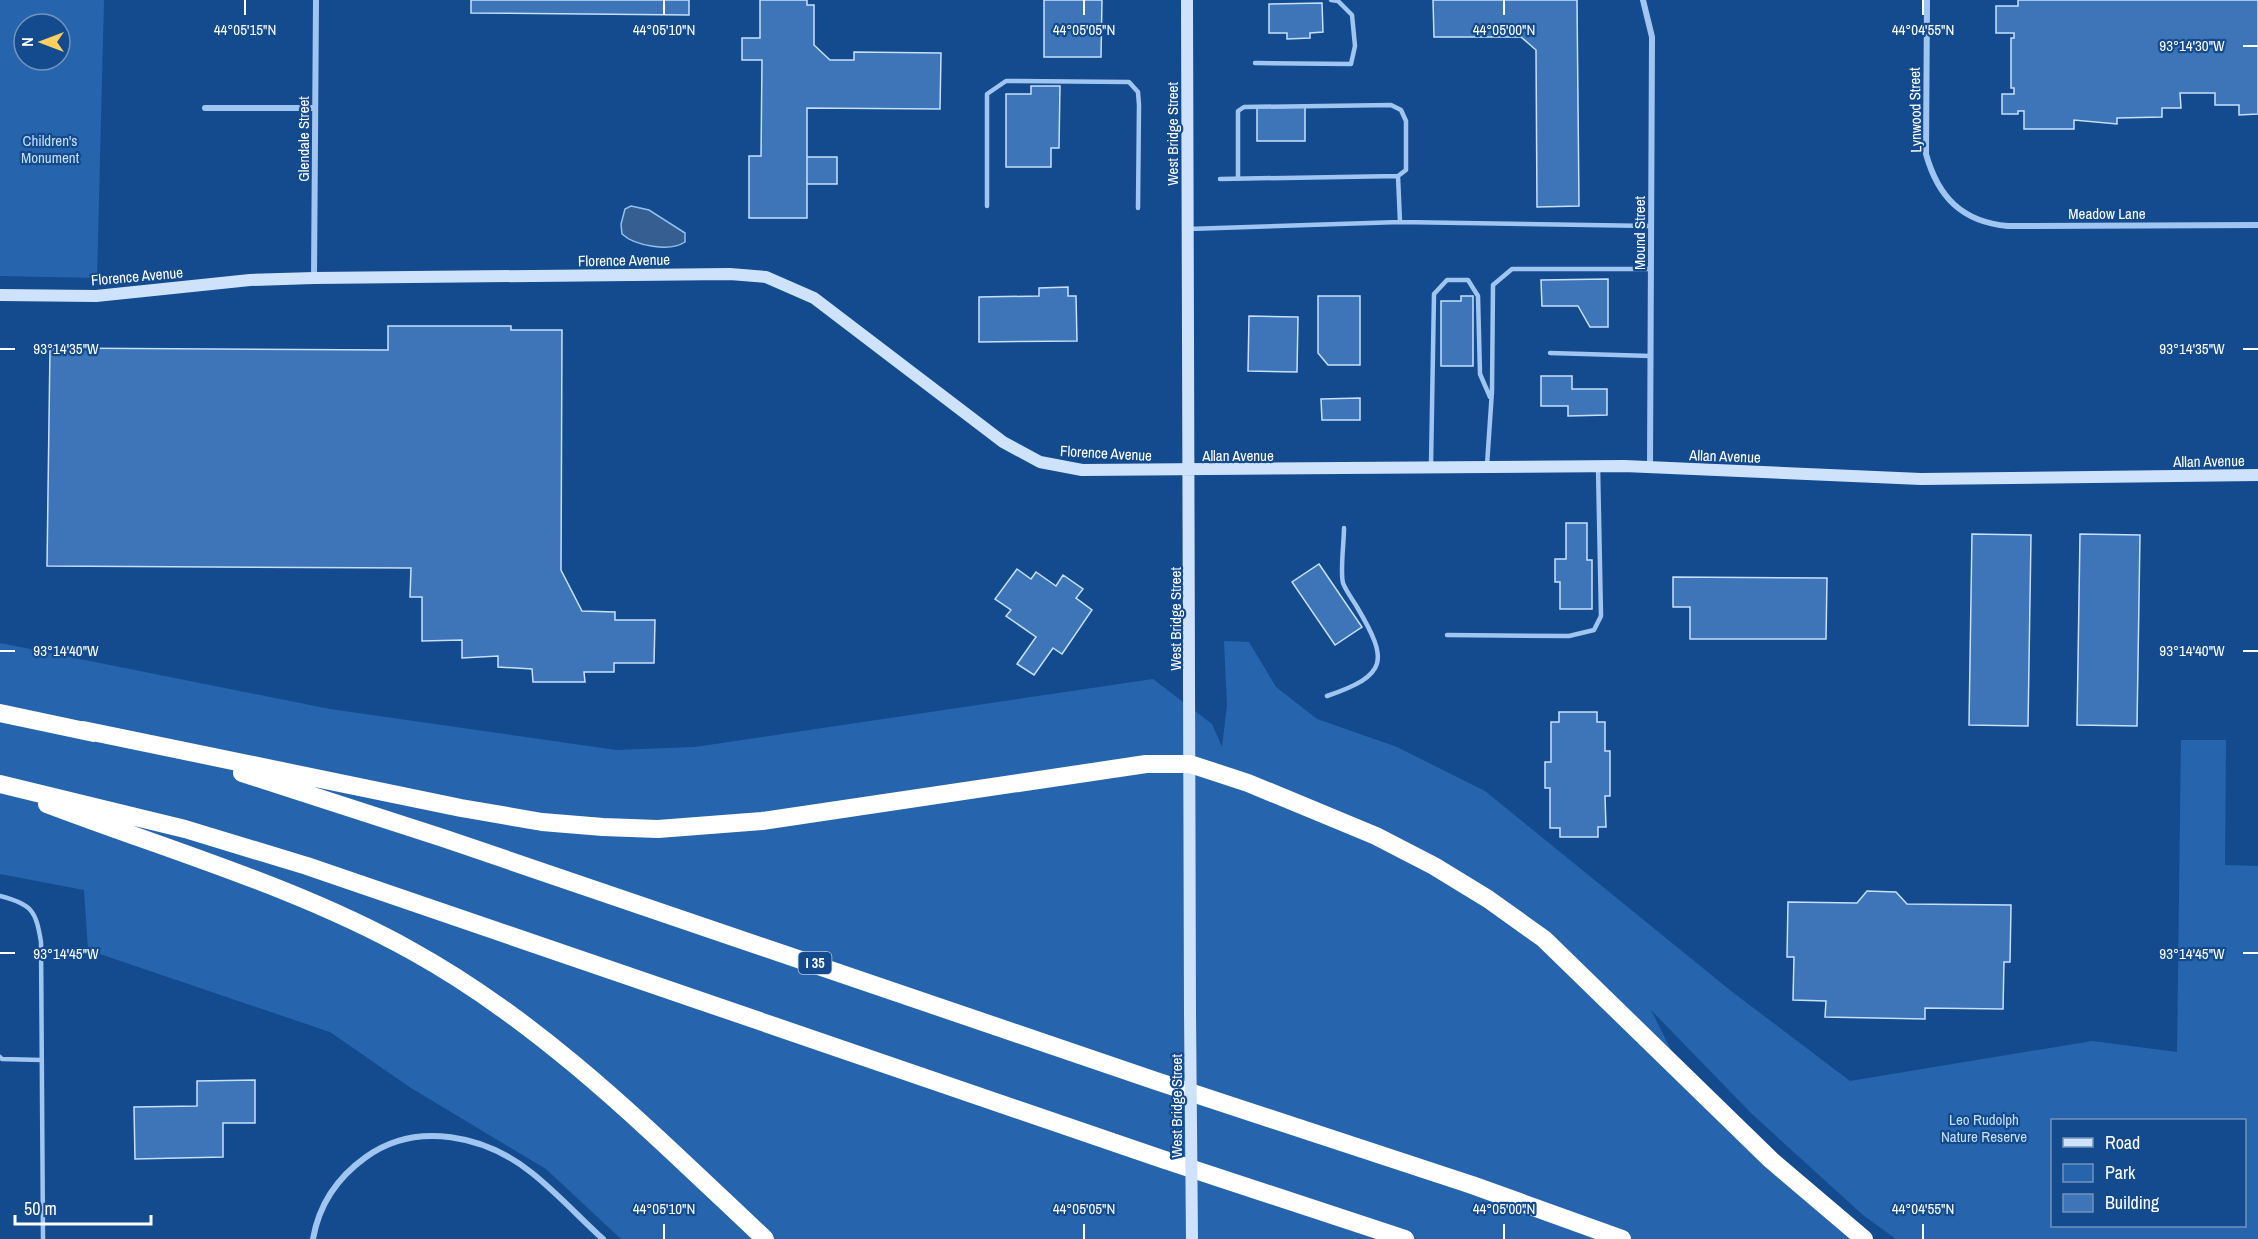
<svg xmlns="http://www.w3.org/2000/svg" width="2258" height="1239" font-family="'Archivo Narrow',sans-serif">
<style>
.green{fill:#2665ae;fill-rule:evenodd}
.water{fill:#365e90;stroke:#92c0f4;stroke-width:1.5}
.building{fill:#3d75b8;stroke:#c7dffc;stroke-width:1.5}
.lines{fill:none;stroke-linecap:round;stroke-linejoin:round}
.lane{stroke:#a0c5f1;stroke-width:4.5}
.street{stroke:#a0c5f1;stroke-width:6}
.secondary{stroke:#cee2fb;stroke-width:12}
.highway{stroke:#fff;stroke-width:18}
.secondary-bridge{stroke:#cee2fb;stroke-width:12}
.ticks{fill:none;stroke:#fff;stroke-width:2}
.labels{text-anchor:middle;dominant-baseline:central;stroke-width:4.5;stroke-linejoin:round;paint-order:stroke}
.shield{fill:#144b8f;stroke:#b8c9dd;stroke-width:1.5}
.shield-label{font-size:14px;font-weight:bold;fill:#fff}
.street-label{font-size:15px;fill:#fff;stroke:#144b8f}
.park-label{font-size:15px;fill:#c7dffc;stroke:#144b8f}
.ticks-label{font-size:15px;text-anchor:middle;fill:#fff;stroke:#144b8f;stroke-width:4.5;stroke-linejoin:round;paint-order:stroke}
</style>
<rect width="100%" height="100%" fill="#144b8f"/>
<path class="green" d="M0 0H104L97 278 0 276ZM24 24H60V60H24Z
M1224 641 1249 642 1276 687 1317 719 1397 747 1485 791 1731 991 1850 1081 2092 1041 2177 1052 2181 740H2226L2225 865 2258 866V1239H1896L1863 1215 1752 1114 1651 1010 1682 1072 1864 1239H621L546 1169 411 1088 330 1032 88 950 84 890 0 874V643L330 709 616 750 695 747 1153 679 1212 724 1222 747 1227 705ZM2052 1120H2244V1226H2052Z"/>
<path class="water" d="M631 206 649 210 685 233V242C670 252 635 246 622 234L621 224 625 209Z"/>
<path class="building" d="M471 0H689V15L471 13Z
M760 0H807V5H814V45L830 60H854V52L941 53 940 109 807 108V218H749V156H761L762 60H742V38H760Z
M1044 0H1102L1101 57H1044Z
M1433 0H1577L1579 206 1537 207 1536 50 1521 37H1434Z
M2018 0H2258V114L2239 115V105H2215V93H2180L2181 108H2162V117L2117 118V124L2074 120V129H2024V111H2018V114H2002V94H2014V88H2011V38H2014V33H1996V6H2018Z
M1322 3 1323 32 1310 33V38L1287 39V33H1269V4Z
M1031 86H1060L1059 148H1051V167H1006V94H1031Z
M1257 107H1305V141H1257Z
M807 157H837V184H807Z
M1608 279V327H1590L1578 306H1542L1541 280Z
M1068 287V296H1076L1077 341 979 342V297L1039 296V288Z
M1318 296H1360V365H1328L1318 353Z
M1461 296H1473V366H1441V301H1461Z
M1249 316 1298 317 1297 372 1248 371Z
M388 326H511V330H562L561 570 582 611 615 612V620H655L654 663H614V672H584L585 682H533L532 669 498 667V656L462 658V640L422 641V597H410L411 568 47 566 50 348 388 350Z
M1541 376H1572V389H1607V415L1568 416V406H1541Z
M1360 398V420H1322L1321 399Z
M1566 523H1587V560H1592V609H1560V582H1555V559H1566Z
M1972 534 2031 535 2028 726 1969 725Z
M2080 534 2140 535 2137 726 2077 725Z
M1319 564 1362 627 1335 645 1292 582Z
M1017 569 1031 579 1036 572 1056 586 1063 575 1083 589 1076 598 1092 610 1062 654 1053 648 1034 675 1017 664 1036 637 1006 616 1011 610 995 599Z
M1673 577 1827 578 1826 639H1690V607H1673Z
M1559 712H1597V722H1605V751H1610V796H1605L1606 827H1598V837H1560V828H1550V788H1545V762H1551V722H1559Z
M1867 891 1896 892 1907 904 2011 905 2010 962H2004L2003 1009 1925 1008V1019L1825 1017 1826 1001 1793 1000 1794 957H1787L1788 902 1857 903Z
M255 1080V1123H223V1157L135 1159 134 1107 197 1106V1081Z"/>
<g class="lines">
<path class="lane" d="M1255 63 1351 64 1355 46 1352 15 1338 1 1331 0
M1398 176 1400 222
M1220 179 1398 176 1406 170V121L1401 110 1391 105 1244 107 1238 111V179
M987 206V94L1006 81 1129 82 1138 92 1139 105 1138 208
M1188 229 1400 222 1651 226
M1550 353 1651 356
M1431 465 1434 294 1447 280H1468L1478 296 1480 374 1490 397
M1487 465 1492 391 1493 285 1512 269H1651
M1447 635 1569 636 1594 630 1601 616 1598 467
M1327 696C1388 675 1389 661 1357 607 1353 600 1346 591 1343 583 1340 571 1344 543 1344 528
M0 896C32 904 36 911 41 942L43 1239
M0 1057 2 1059 42 1060"/>
<path class="street" d="M1643 0 1652 37 1650 467
M1927 0 1926 154C1938 197 1962 222 2008 226L2258 225
M205 108H315
M314 278 316 0
M313 1239C319 1204 338 1177 366 1157 417 1120 486 1136 532 1173 557 1193 579 1217 603 1239"/>
<path class="secondary" d="M1187 0 1190 1012
M0 295 96 296 250 280 314 278 730 274 766 277 814 298 1003 442 1040 462 1082 470 1624 466 1921 479 2258 475"/>
<path class="highway" d="M0 713 94 733
M83 730 461 808 542 822 603 827 658 829 762 821 1146 764H1190L1248 783 1376 836 1434 866 1488 899 1544 939 1771 1160 1864 1239
M242 773 443 838 1156 1081 1472 1185 1622 1239
M0 784 185 829 307 866 1162 1159 1405 1239
M47 804C168 850 297 887 412 951 546 1025 654 1135 765 1239"/>
<path class="secondary-bridge" d="M1190 1012 1192 1239"/>
</g>
<path class="ticks" d="M245 0V15M664 0V15M1084 0V15M1504 0V15M1923 0V15M2243 46H2258M0 349H15M2243 349H2258M0 651H15M2243 651H2258M0 953H15M2243 953H2258M664 1224V1239M1084 1224V1239M1504 1224V1239M1923 1224V1239"/>
<g class="labels">
<rect class="shield" x="798.5" y="952" width="33" height="22" rx="4.5"/>
<g class="shield-label">
<text x="815" y="963">I 35</text>
</g>
<g class="street-label">
<text transform="translate(1915 110) rotate(-91)">Lynwood Street</text>
<text transform="translate(1172 134) rotate(-90)">West Bridge Street</text>
<text transform="translate(303 139) rotate(-90)">Glendale Street</text>
<text x="2107" y="213">Meadow Lane</text>
<text transform="translate(1639 233) rotate(-90)">Mound Street</text>
<text transform="translate(624 260) rotate(-1)">Florence Avenue</text>
<text transform="translate(137 276) rotate(-5)">Florence Avenue</text>
<text transform="translate(1106 453) rotate(3)">Florence Avenue</text>
<text x="1238" y="455">Allan Avenue</text>
<text transform="translate(1725 456) rotate(2)">Allan Avenue</text>
<text transform="translate(2209 461) rotate(-1)">Allan Avenue</text>
<text transform="translate(1175 619) rotate(-90)">West Bridge Street</text>
<text transform="translate(1176 1106) rotate(-90)">West Bridge Street</text>
</g>
<g class="park-label">
<text x="50" y="140">Children's<tspan x="50" dy="17">Monument</tspan></text>
<text x="1984" y="1119">Leo Rudolph<tspan x="1984" dy="17">Nature Reserve</tspan></text>
</g>
</g>
<g class="ticks-label">
<text x="245" y="35">44°05'15"N</text>
<text x="664" y="35">44°05'10"N</text>
<text x="1084" y="35">44°05'05"N</text>
<text x="1504" y="35">44°05'00"N</text>
<text x="1923" y="35">44°04'55"N</text>
<text x="2192" y="51">93°14'30"W</text>
<text x="2192" y="354">93°14'35"W</text>
<text x="66" y="354">93°14'35"W</text>
<text x="2192" y="656">93°14'40"W</text>
<text x="66" y="656">93°14'40"W</text>
<text x="2192" y="959">93°14'45"W</text>
<text x="66" y="959">93°14'45"W</text>
<text x="664" y="1214">44°05'10"N</text>
<text x="1084" y="1214">44°05'05"N</text>
<text x="1504" y="1214">44°05'00"N</text>
<text x="1923" y="1214">44°04'55"N</text>
</g>
<rect x="2051" y="1119" width="195" height="108" fill="#144b8f" stroke="#7293bc" stroke-width="1.5"/>
<rect x="2063" y="1138" width="30" height="9" fill="#cee2fb" stroke="#7293bc" stroke-width="1.5"/>
<text x="2105" y="1149" font-size="18" fill="#ffffff">Road</text>
<rect x="2063" y="1164" width="30" height="18" fill="#2665ae" stroke="#7293bc" stroke-width="1.5"/>
<text x="2105" y="1179" font-size="18" fill="#ffffff">Park</text>
<rect x="2063" y="1194" width="30" height="18" fill="#3d75b8" stroke="#7293bc" stroke-width="1.5"/>
<text x="2105" y="1209" font-size="18" fill="#ffffff">Building</text>
<g transform="translate(42 42) rotate(270)"><circle r="28" fill="#144b8f" stroke="#7293bc" stroke-width="1.5"/>
<path d="M0-4.5L10 22L0 15L-10 22Z" fill="#ffcf60"/>
<text y="-9" font-size="16" font-weight="bold" text-anchor="middle" fill="#ffffff">N</text>
</g>
<path d="M15 1215v9h136v-9" fill="none" stroke="#ffffff" stroke-width="3"/>
<text x="24" y="1215" font-size="18" fill="#ffffff" stroke="#144b8f" stroke-width="4.5" paint-order="stroke">50 m</text>
</svg>
